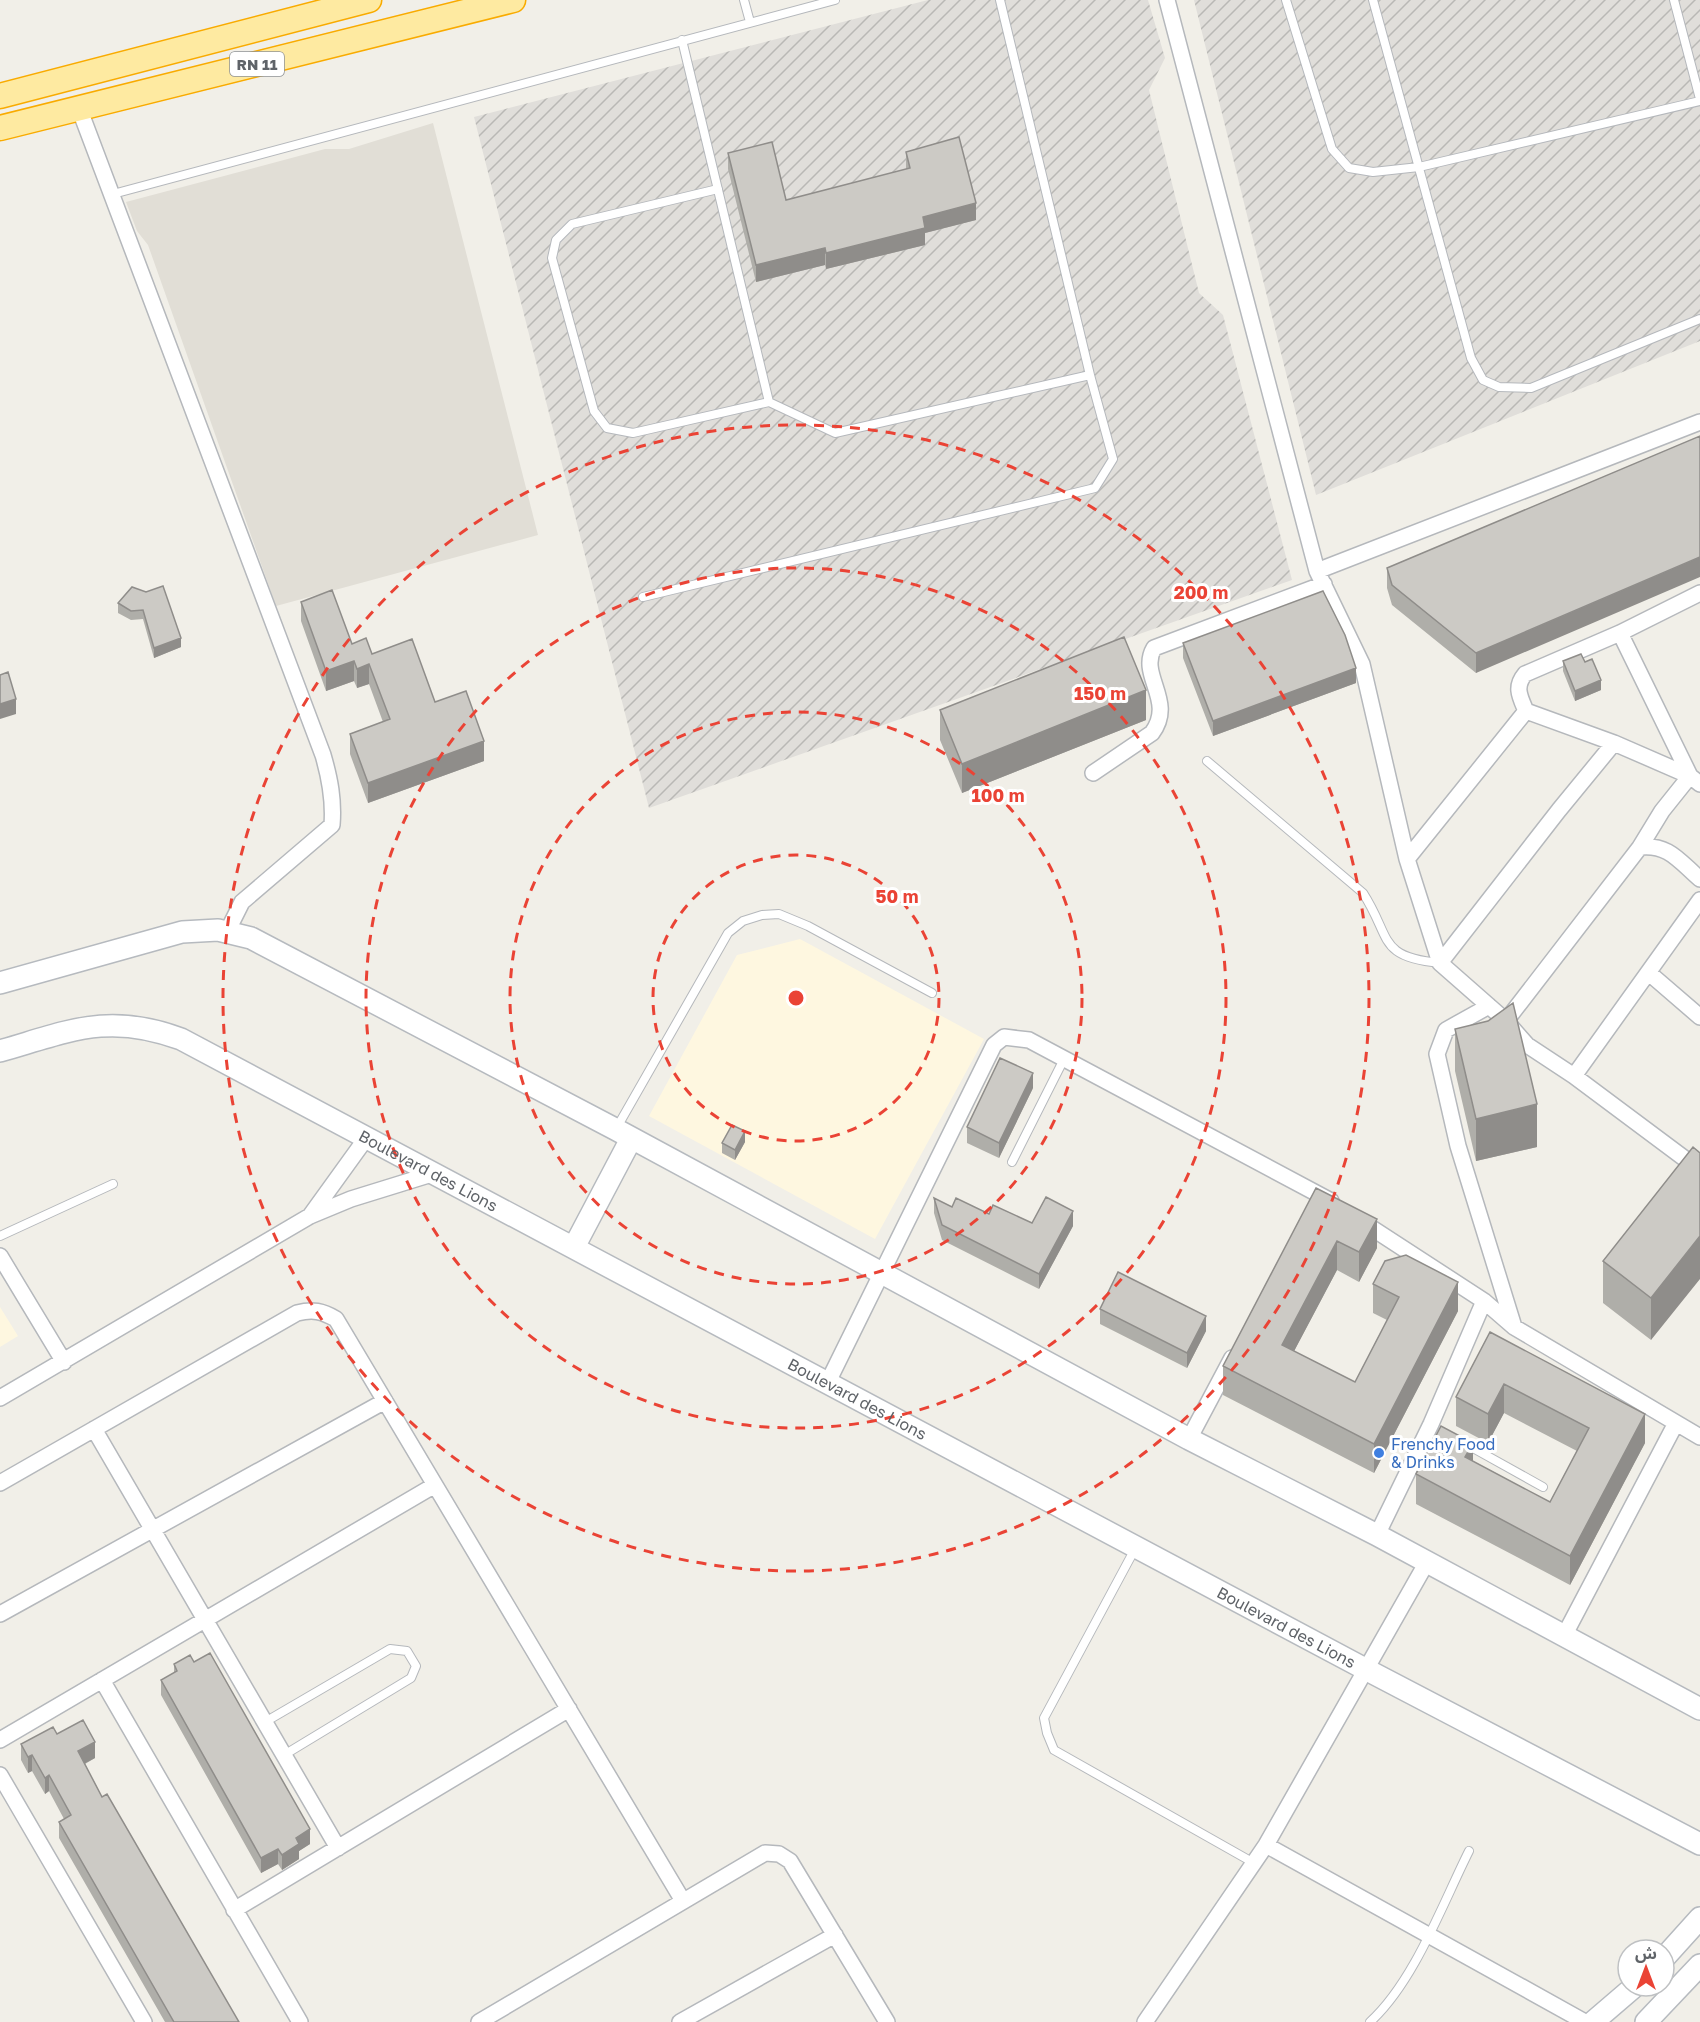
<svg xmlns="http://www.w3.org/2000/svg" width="1700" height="2022" font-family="'Golos Text','Noto Sans Arabic',sans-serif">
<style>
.commercial{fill:#fef7e0}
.industrial{fill:url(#industrial-furrows)}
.education{fill:#e1ded6}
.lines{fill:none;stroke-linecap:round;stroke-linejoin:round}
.service-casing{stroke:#b5b8bc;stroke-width:10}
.minor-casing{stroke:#b5b8bc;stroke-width:18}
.secondary-casing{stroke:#b6babf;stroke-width:24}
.trunk-casing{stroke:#f9ab00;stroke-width:27}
.service{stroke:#fff;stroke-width:8}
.minor{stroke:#fff;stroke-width:15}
.secondary{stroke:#fff;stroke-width:21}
.trunk{stroke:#feeaa1;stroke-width:24}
.wall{fill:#afaea9}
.shaded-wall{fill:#8f8d8a}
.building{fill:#cccac5;stroke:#8f8d8a;stroke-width:1.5}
.ring{fill:none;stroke:#ea4335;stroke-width:3;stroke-dasharray:10 8}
.shop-dot{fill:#3f7fe0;stroke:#fff;stroke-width:2}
.labels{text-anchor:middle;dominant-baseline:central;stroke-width:6;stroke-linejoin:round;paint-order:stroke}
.shield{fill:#fff;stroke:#8f9295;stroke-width:1.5}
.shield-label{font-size:15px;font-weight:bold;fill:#5f6368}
.street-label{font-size:16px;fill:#5f6368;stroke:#fff}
.shop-label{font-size:16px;fill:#366cbe;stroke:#fff;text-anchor:start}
.centre{fill:#ea4335;stroke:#fff;stroke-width:3}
.ring-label{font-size:18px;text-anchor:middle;font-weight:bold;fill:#ea4335;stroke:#fff;stroke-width:6;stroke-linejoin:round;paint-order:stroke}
</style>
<defs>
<pattern id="industrial-furrows" width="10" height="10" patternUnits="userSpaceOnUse" patternTransform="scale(1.5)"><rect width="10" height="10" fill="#e0deda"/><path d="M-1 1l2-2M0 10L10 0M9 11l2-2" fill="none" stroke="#b9b8b5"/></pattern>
</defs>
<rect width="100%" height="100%" fill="#f1efe8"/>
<path class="commercial" d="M800 939 984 1039 875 1239 649 1116 737 955Z
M0 1307 18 1336 0 1347Z"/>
<path class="industrial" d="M928 0H1148L1165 58 1149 90 1199 293 1223 315 1292 580 649 808 474 117Z
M1194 0H1700V341L1316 495Z"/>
<path class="education" d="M433 123 538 535 276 606 148 245 137 231 126 202 325 149H349Z"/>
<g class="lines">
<defs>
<path id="service" d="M744 0 750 22
M1286 0 1332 149 1349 168 1373 172 1419 167 1700 101
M1373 0 1471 358 1483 380 1499 387 1531 388 1700 319
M1674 0 1700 99
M682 40 769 402 835 433 1090 375
M718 189 572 224 556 240 552 258 594 411 607 428 633 433 769 402
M113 194 835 0
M643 597 1095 488 1113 459 1090 375 1000 0
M1207 761 1363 893C1392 938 1377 957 1440 963
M616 1129 728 933 743 921 762 915 779 914 808 926 932 993
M1012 1162 1064 1059
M0 1236 113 1184
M1464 1443 1543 1487
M1136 1547 1044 1718 1047 1733 1054 1750 1254 1863
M265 1722 390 1649 407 1651 416 1666 411 1678 284 1755
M1370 2022C1414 1982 1442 1905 1469 1851"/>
<path id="minor" d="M1167 0 1317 571 1362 664 1407 859 1440 963 1506 1021 1527 1045 1574 1076 1700 1170
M79 108 323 755C330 779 334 800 332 825L242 902 227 932
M1317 571 1700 422
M1700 593 1620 633 1525 674C1514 687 1520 697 1526 711L1614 743 1690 776 1700 784
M1620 633 1690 776 1662 811 1640 847
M1093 773 1152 733C1176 701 1138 675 1154 648L1324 584
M1407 859 1526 711
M1440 963 1559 810 1614 743
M1649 973 1700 1017
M1489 1006 1446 1030 1437 1054 1458 1146 1514 1327
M1506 1021 1640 847C1669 844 1679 861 1700 879
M1574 1076 1700 900
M310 1216 367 1137
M1361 1221 1484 1301 1514 1327 1700 1437
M0 1256 64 1362
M828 1382 994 1045 1004 1037 1029 1040 1331 1201
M0 1398 310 1216 351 1199 435 1173
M94 1429 338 1848
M1189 1439 1232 1358
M0 1483 297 1313C313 1309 322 1311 336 1319L683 1901
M1377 1535 1431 1424 1484 1301
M0 1614 385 1401
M1564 1636 1676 1423
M102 1680 300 2022
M0 1740 435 1485
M0 1775 144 2022
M1266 1845 1585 2022
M234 1910 569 1709
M479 2022 765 1853 779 1854 790 1861 887 2022
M680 2022 835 1935
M1145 2022 1266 1845 1427 1562"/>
<g id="secondary">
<path d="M0 983 182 932 218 930 251 938 615 1129 1189 1439 1377 1535 1700 1709"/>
<path id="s1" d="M0 1051C70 1031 108 1012 181 1039L1367 1670 1700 1844"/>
<path d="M574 1247 631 1139"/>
<path d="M1664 1958 1700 1918"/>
<path d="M1593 2022 1635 1986"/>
<path d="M1646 2022 1700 1965"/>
</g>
<path id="trunk" d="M0 96 369 0
M0 128 513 0"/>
</defs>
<use href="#service" class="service-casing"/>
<use href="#minor" class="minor-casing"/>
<use href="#secondary" class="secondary-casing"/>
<use href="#trunk" class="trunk-casing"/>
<use href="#service" class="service"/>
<use href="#minor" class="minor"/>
<use href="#secondary" class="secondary"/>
<use href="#trunk" class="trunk"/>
</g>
<path class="wall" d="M906 152 976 220 925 233V245L826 269 825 265 756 282 728 169V153L786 200 906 170Z
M1700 436 1476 673 1392 605 1387 588V568Z
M132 587 181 647 154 658 143 619 131 620 118 613V603Z
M301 602 352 644 372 654 435 702 484 761 368 803 350 754V734L383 722 369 684 357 688 354 681 326 691 301 621Z
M1183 643 1356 683 1213 736 1183 658Z
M1563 661 1585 662 1601 690 1575 701 1563 671Z
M940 710 1146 720 962 793 940 740Z
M1455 1029 1537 1147 1476 1161 1455 1071Z
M1033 1088 999 1158 967 1143V1127Z
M745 1142 735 1160 722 1153V1143Z
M1700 1153 1651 1340 1603 1303V1261Z
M1316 1188 1377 1248 1359 1282 1337 1270 1294 1351 1355 1382 1387 1320 1373 1313V1284L1458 1311 1374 1473 1223 1395V1366Z
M934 1198 952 1207 1032 1223 1073 1226 1039 1289 942 1240 934 1213Z
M1100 1309 1206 1331 1187 1368 1100 1324Z
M1490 1332 1645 1443 1570 1585 1416 1504V1474L1473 1461 1550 1502 1577 1451 1504 1413 1488 1443 1456 1426V1397Z
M174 1664 310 1844 299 1851V1859L282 1870 278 1864 261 1873 161 1695V1680L174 1673Z
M57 1734 95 1758 85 1764 102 1797 239 2022H165L59 1838V1822L64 1819 49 1791 45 1794 32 1771 28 1773 21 1760V1744Z"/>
<path class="shaded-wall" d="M976 203V220L925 233V245L826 269V253L923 217Z
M825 248V265L756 282V265Z
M1700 557V577L1476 673V653Z
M181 638V647L154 658V648Z
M354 661V681L326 691V671Z
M369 664V684L357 688V669Z
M1356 668V683L1213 736V721Z
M1601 680V690L1575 701V691Z
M1146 690V720L962 793V764Z
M16 699V714L0 719V704Z
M484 741V761L368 803V783Z
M1033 1073V1088L999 1158V1143Z
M1537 1104V1147L1476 1161V1119Z
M745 1131V1142L735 1160V1150Z
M1073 1211V1226L1039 1289V1274Z
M1377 1219V1248L1359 1282V1252Z
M1700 1236V1279L1651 1340V1298Z
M1337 1241V1270L1282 1374V1345Z
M1458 1282V1311L1374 1473V1444Z
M1206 1316V1331L1187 1368V1353Z
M1504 1384V1413L1488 1443V1414Z
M1645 1414V1443L1570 1585V1556Z
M1473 1443V1473L1465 1457Z
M95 1742V1758L78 1767V1751Z
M32 1755V1771L28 1773V1757Z
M49 1775V1791L45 1794V1778Z
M310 1829V1844L299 1851V1859L282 1870V1855L296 1838Z
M278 1849V1864L261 1873V1858Z"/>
<path class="building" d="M959 137 976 203 923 217 925 228 826 253 825 248 756 265 728 153 772 142 786 200 910 168 906 152Z
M1700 436V557L1476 653 1392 585 1387 568Z
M163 586 181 638 154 648 143 610 131 611 118 603 132 587 146 592Z
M332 590 352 644 366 638 372 654 412 639 435 702 466 691 484 741 368 783 350 734 390 719 369 664 357 669 354 661 326 671 301 602Z
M1323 591 1345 635 1356 668 1213 721 1183 643Z
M1124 637 1146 690 962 764 940 710Z
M1581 654 1585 662 1592 659 1601 680 1575 691 1563 661Z
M8 672 16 699 0 704V675Z
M1513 1003 1537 1104 1476 1119 1455 1029 1488 1021Z
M1000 1058 1033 1073 999 1143 967 1127Z
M732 1125 745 1131 735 1150 722 1143Z
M1693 1147 1700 1153V1236L1651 1298 1603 1261Z
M1316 1188 1377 1219 1359 1252 1337 1241 1282 1345 1355 1382 1399 1297 1373 1284 1385 1261 1406 1255 1458 1282 1374 1444 1223 1366Z
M1046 1197 1073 1211 1039 1274 942 1225 934 1198 952 1207 956 1198 989 1214 993 1205 1032 1223Z
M1118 1272 1206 1316 1187 1353 1100 1309Z
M1490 1332 1645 1414 1570 1556 1416 1474 1441 1426 1473 1443 1465 1457 1550 1502 1589 1428 1504 1384 1488 1414 1456 1397Z
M210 1653 310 1829 296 1838 299 1844 282 1855 278 1849 261 1858 161 1680 177 1671 174 1664 190 1655 194 1662Z
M83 1720 95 1742 78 1751 102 1797 107 1794 239 2022H174L59 1822 71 1815 49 1775 45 1778 32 1755 28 1757 21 1744 53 1727 57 1734Z"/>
<g class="ring">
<circle cx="796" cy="998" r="143"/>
<circle cx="796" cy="998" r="286"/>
<circle cx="796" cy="998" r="430"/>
<circle cx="796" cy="998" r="573"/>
</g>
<circle class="shop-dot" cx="1379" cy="1453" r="6"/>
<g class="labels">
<rect class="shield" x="230" y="52" width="54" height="24" rx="4.5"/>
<g class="shield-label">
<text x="257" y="64">RN 11</text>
</g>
<g class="street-label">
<text stroke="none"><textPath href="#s1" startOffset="466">Boulevard des Lions</textPath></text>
<text stroke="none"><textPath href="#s1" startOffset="952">Boulevard des Lions</textPath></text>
<text stroke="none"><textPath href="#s1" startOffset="1438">Boulevard des Lions</textPath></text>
</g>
<g class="shop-label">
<text x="1391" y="1444">Frenchy Food<tspan x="1391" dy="18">&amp; Drinks</tspan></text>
</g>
</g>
<circle cx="796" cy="998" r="9" class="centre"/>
<g class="ring-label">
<text x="1201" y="599">200 m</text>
<text x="1100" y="700">150 m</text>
<text x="998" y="802">100 m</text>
<text x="897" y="903">50 m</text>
</g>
<g transform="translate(1646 1968)"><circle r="28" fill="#ffffff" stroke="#bfc1c3" stroke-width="1.5"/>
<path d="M0-4.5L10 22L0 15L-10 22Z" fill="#ea4335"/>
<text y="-9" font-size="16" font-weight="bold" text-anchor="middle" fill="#5f6368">ش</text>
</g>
</svg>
